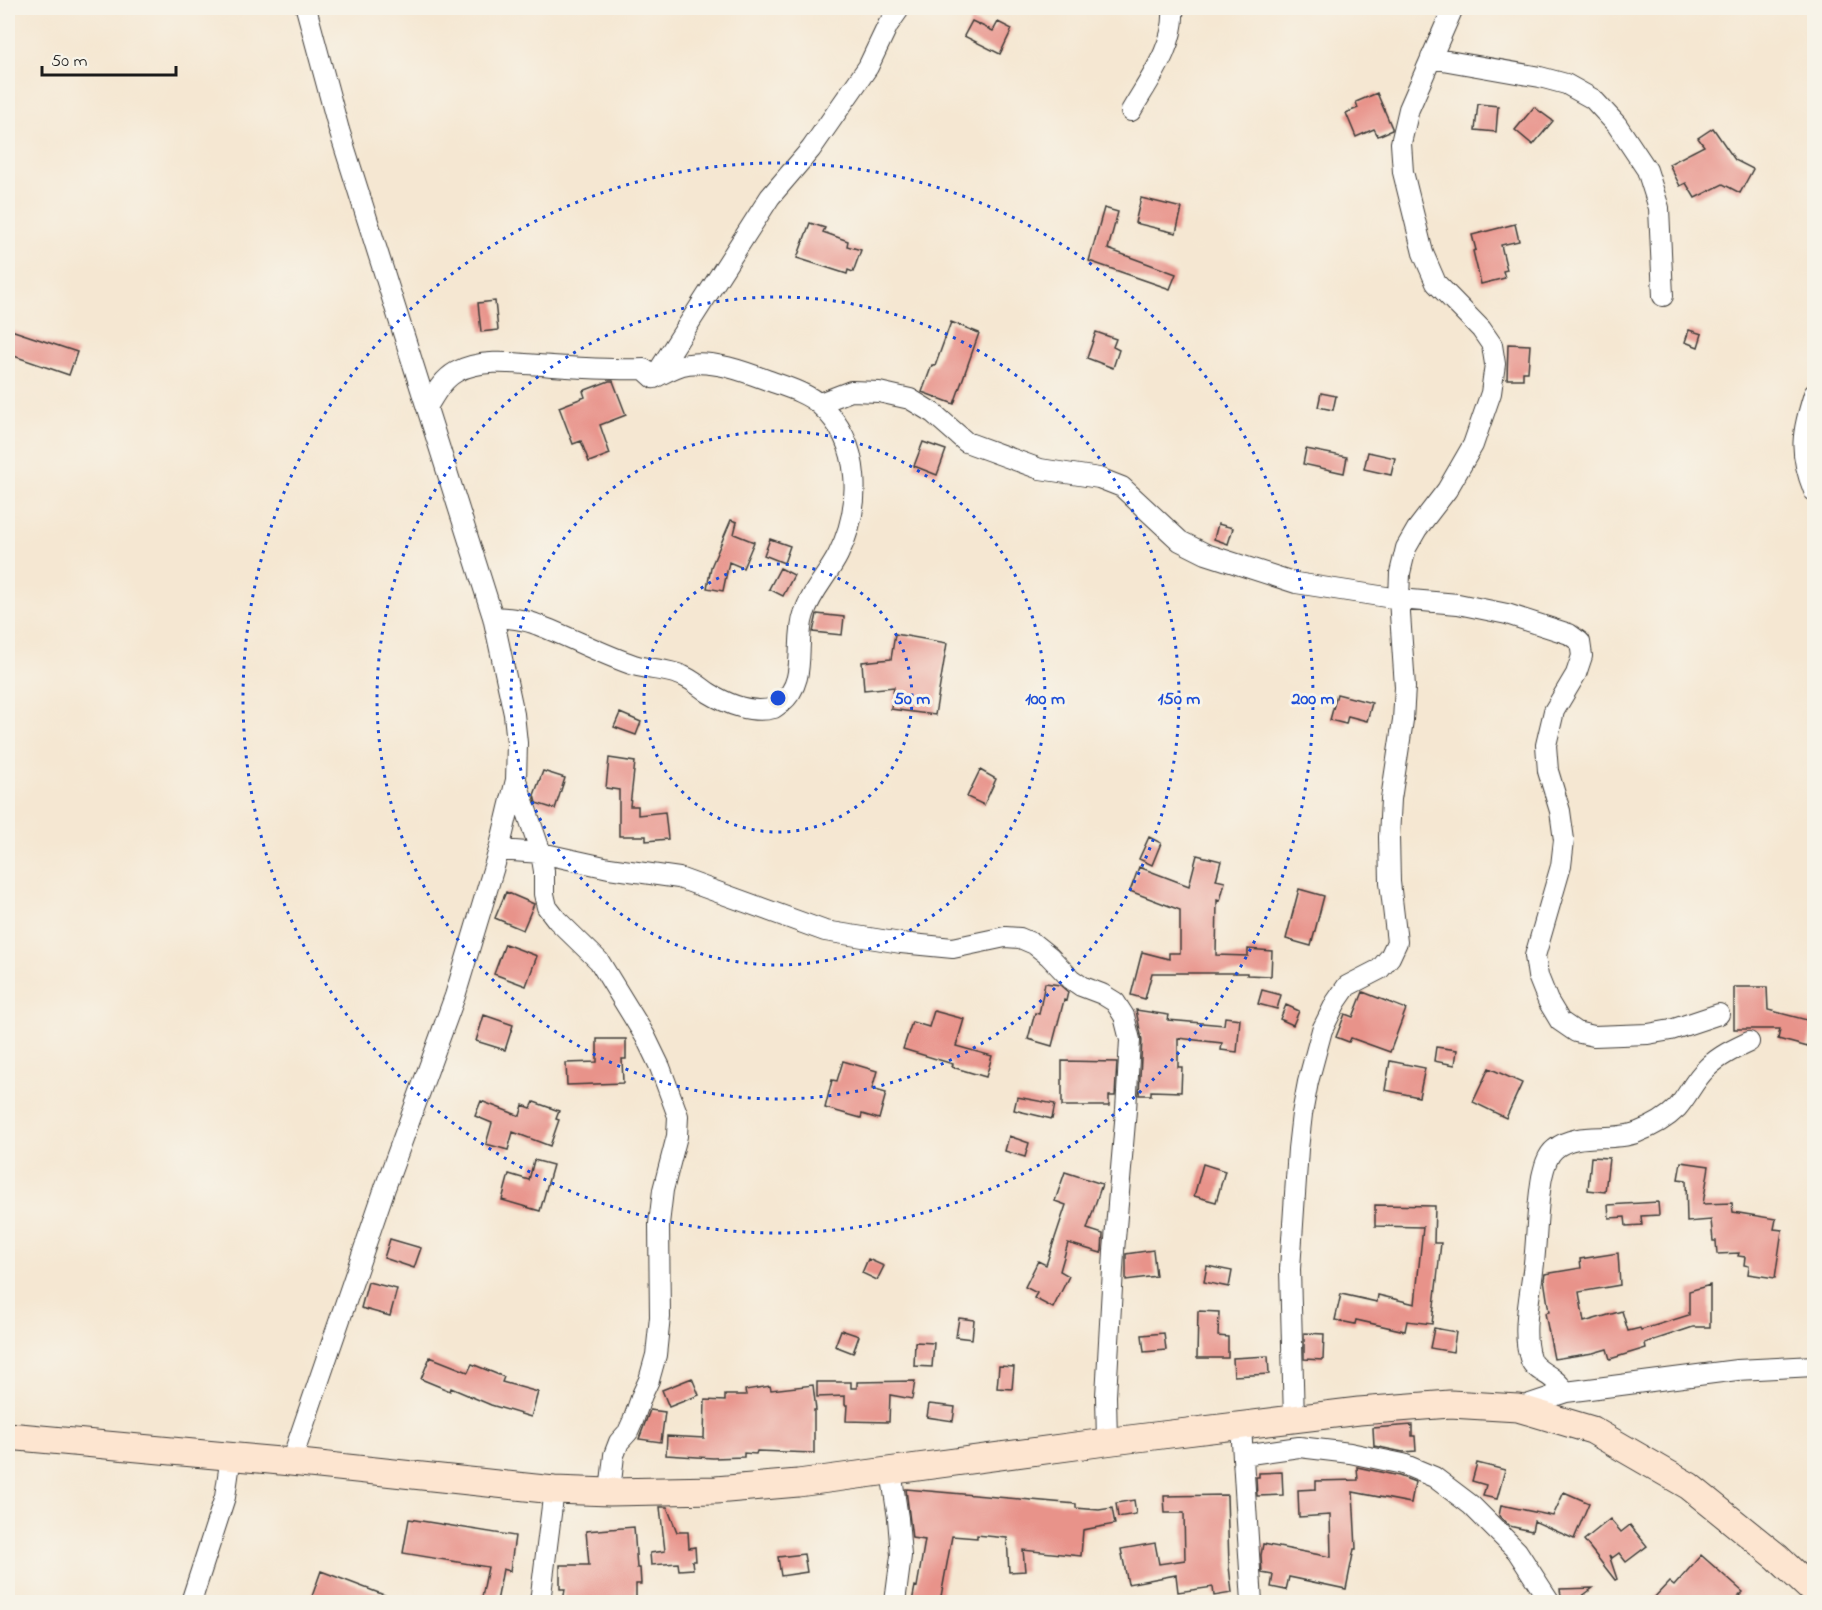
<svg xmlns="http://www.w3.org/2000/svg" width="1822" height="1610" font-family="'Indie Flower',sans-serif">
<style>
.building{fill:#e8938a}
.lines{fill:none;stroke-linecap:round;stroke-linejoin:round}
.street-casing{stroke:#3d3a37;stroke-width:22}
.secondary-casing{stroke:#3d3a37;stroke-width:29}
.street{stroke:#fff;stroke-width:20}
.secondary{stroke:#fde5d0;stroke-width:27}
.ring{fill:none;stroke:#1d4ed8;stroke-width:3;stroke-dasharray:3 6}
.centre{fill:#1d4ed8;stroke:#f7f3e8;stroke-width:3}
.ring-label{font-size:18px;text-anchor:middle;font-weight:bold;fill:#1d4ed8;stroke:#f7f3e8;stroke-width:6;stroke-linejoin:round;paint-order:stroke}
</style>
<rect width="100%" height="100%" fill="#f7f3e8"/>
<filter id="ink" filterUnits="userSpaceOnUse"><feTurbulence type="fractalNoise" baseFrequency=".0167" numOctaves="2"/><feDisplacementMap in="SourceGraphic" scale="12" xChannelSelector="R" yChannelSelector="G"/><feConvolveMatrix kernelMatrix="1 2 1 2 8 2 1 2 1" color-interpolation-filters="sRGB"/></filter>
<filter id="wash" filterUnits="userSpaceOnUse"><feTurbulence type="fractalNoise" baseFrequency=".008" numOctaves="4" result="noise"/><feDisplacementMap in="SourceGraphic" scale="24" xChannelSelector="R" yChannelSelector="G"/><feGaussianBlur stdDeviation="1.35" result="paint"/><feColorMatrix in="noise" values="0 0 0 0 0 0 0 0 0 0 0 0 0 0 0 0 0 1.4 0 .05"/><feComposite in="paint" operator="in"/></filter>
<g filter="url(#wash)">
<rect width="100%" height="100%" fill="#f5e7d2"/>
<g id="blocks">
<path class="building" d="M972 21 993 31 998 22 1012 29 1000 54 964 36Z
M1377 93 1392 128V130L1378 136 1374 129 1356 137 1346 113 1358 108 1356 102Z
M1478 104 1498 106 1496 132 1475 130Z
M1534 107 1553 121 1533 145 1515 130Z
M1713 128 1735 160 1753 169 1740 193 1723 184 1695 198 1686 183 1680 186 1669 164 1704 146 1698 138Z
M1141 198 1182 208 1176 233 1135 223Z
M1104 208 1118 212 1108 249 1176 274 1170 289 1089 261Z
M810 223 825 228 823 232 848 241 847 246 861 250 853 272 848 270 847 274 797 258Z
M1515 224 1519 241 1501 245 1507 270 1503 271 1505 278 1481 284 1473 251 1476 250 1472 235Z
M495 301 498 330 481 332 478 303Z
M951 322 979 333 954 404 922 392 932 365 935 366Z
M8 329 77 352 69 375 8 354Z
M1689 330 1702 334 1698 347 1685 342Z
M1096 332 1116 339 1113 347 1119 350 1113 368 1087 358Z
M1508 344 1530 345 1528 372H1523V379H1507Z
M609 381H613L626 415 600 425 610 454 589 462 581 441 573 444 559 407 585 397 583 391Z
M1321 393 1336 396 1333 410 1318 407Z
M923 442 946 450 937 475 914 466Z
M1306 449 1347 457 1344 473 1303 464Z
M1368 452 1395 458 1391 475 1364 469Z
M731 520 737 522 734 534 754 542 743 568 729 562 723 591 707 588 711 567Z
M1218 524 1233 528 1228 544 1214 539Z
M770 539 790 546 784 563 764 555Z
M780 568 794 575 783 596 769 589Z
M817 614 844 617 842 635 813 632Z
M895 634 947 643 935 715 891 709 894 687 864 690 862 662 891 659Z
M1337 694 1372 703 1367 721 1348 716 1346 724 1330 720Z
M620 713 641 722 636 735 614 727Z
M609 758 635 762 630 806H638V815L665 812 668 839 646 841V836H619V790L606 788Z
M980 770 996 779 984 805 967 797Z
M543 771 565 778 555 809 536 803 534 795Z
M1149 837 1161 843 1152 865 1139 859Z
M1197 855 1221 861 1216 880 1225 882 1220 901 1217 900 1216 955 1248 956V949L1272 951 1271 976 1247 975V973H1152L1145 999 1131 995 1142 952 1169 959V953H1180V910L1130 891 1139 867 1189 886Z
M1299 889 1324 896 1311 946 1286 939Z
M506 892 534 904 523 930 495 918Z
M505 944 537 956 526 986 494 974Z
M1045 983 1060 985 1068 992 1066 1001 1064 1000 1052 1046 1028 1039 1035 1013 1039 1014Z
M1734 987H1767L1768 1010 1815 1022V1029H1812L1808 1047 1778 1039 1780 1029H1734Z
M1262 990 1281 995 1277 1009 1258 1004Z
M1363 992 1406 1009 1390 1052 1351 1038 1349 1042 1336 1037 1345 1014 1353 1017Z
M1286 1005 1299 1011 1293 1025 1280 1019Z
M1136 1010 1169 1015 1168 1020 1224 1025 1225 1017 1240 1019 1237 1052 1221 1050 1222 1043 1178 1038V1067H1182L1181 1092 1151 1091V1095H1139L1142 1040Z
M934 1011 964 1019 956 1046 992 1056 986 1077 952 1067 953 1064 903 1049 912 1022 929 1027Z
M484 1015 513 1025 505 1050 476 1041Z
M597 1039H626V1059H622L623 1083 567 1085 566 1063 597 1062Z
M1436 1047 1457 1050 1455 1065 1434 1061Z
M843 1061 877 1071 872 1089 886 1093 879 1119 862 1114 861 1118 825 1108 832 1080 837 1081Z
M1062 1061 1117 1062 1115 1096H1109V1106H1062Z
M1390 1061 1425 1068 1419 1097 1385 1090Z
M1489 1068 1522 1083 1506 1118 1473 1102Z
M1017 1097 1055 1104 1052 1119 1014 1110Z
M481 1101 520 1116 523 1105 531 1108 534 1102 559 1111 556 1119 559 1120 550 1146 513 1132 508 1150 486 1144 492 1123 475 1116Z
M1009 1136 1029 1143 1025 1157 1005 1151Z
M1591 1157 1609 1158 1605 1192 1588 1190Z
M534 1160 553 1165 540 1211 502 1200 509 1174 529 1180Z
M1681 1162 1709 1166 1703 1204 1732 1203 1733 1212 1776 1219 1774 1229 1782 1230 1775 1278 1748 1274 1749 1266 1744 1265 1745 1257 1738 1256 1739 1253 1717 1254 1716 1241H1713L1711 1220 1687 1222 1686 1180 1678 1179Z
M1203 1164 1225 1171 1216 1202 1194 1196Z
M1065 1172 1102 1184 1087 1229 1103 1234 1102 1250 1101 1253 1068 1243 1060 1271 1069 1276 1053 1308 1034 1298 1037 1293 1025 1287 1038 1261 1046 1265 1066 1205 1055 1201Z
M1658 1202 1659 1215 1641 1216 1642 1225 1626 1226 1625 1217 1609 1218 1608 1205Z
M1375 1205 1435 1206 1434 1243H1441L1432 1324 1407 1321 1405 1331 1356 1320 1355 1324 1335 1320 1341 1294 1377 1302 1378 1295 1415 1304 1423 1227 1375 1226Z
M390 1239 421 1248 414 1268 384 1258Z
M1153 1250 1156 1276 1126 1280V1254Z
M1618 1253 1620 1285 1579 1292 1584 1322 1622 1311 1628 1331 1640 1328 1641 1330 1689 1315V1291L1710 1285V1327H1693L1645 1343 1646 1348 1610 1359 1607 1349 1593 1353 1554 1359 1545 1313 1549 1312 1544 1279 1545 1274 1581 1268 1580 1259Z
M868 1259 884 1266 877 1280 862 1273Z
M1207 1266 1232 1271 1229 1287 1204 1282Z
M368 1282 397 1289 390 1316 361 1308Z
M1198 1311 1219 1312 1218 1336 1228 1337V1358H1197Z
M959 1318 974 1320 972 1339 956 1337Z
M1434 1328 1456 1332 1453 1352 1430 1348Z
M841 1330 859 1336 853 1353 835 1346Z
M1164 1333 1166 1350 1144 1352 1142 1335Z
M1304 1333 1324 1334 1323 1360 1304 1359Z
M915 1342 934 1343 932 1367 914 1366Z
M1268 1356 1269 1374 1234 1376 1233 1358Z
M430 1357 468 1372 472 1364 504 1377 502 1382 538 1392 531 1417 491 1405 451 1388 450 1391 421 1379Z
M999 1366 1014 1367 1012 1389 997 1388Z
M692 1378 699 1395 669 1407 662 1390Z
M915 1381 912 1399 890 1395 889 1422 846 1421 847 1405H845V1396L817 1397V1382H851V1388H857V1382Z
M813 1385 816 1410H814V1453L757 1451 756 1454 744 1453V1457L713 1458 666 1455 667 1436 704 1438 705 1400 725 1401V1395H746L745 1390 770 1386 771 1390Z
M929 1404 955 1407 953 1421 927 1417Z
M650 1410 665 1412 661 1442 639 1439Z
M1412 1425V1436H1415L1416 1451 1403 1452 1374 1446 1373 1428Z
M1477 1463 1505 1470 1497 1499 1483 1496 1486 1485 1472 1481Z
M1357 1467 1399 1476 1415 1482 1411 1503 1353 1492 1356 1549H1354L1346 1589 1289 1577 1286 1590 1271 1587 1273 1575 1262 1573 1261 1555 1263 1544 1331 1557 1330 1515 1299 1517 1298 1490 1316 1489V1481L1358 1480Z
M1282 1472 1283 1495 1257 1496 1256 1477H1259V1473Z
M906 1489 1076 1504V1508L1099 1510 1112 1508 1115 1524 1083 1530 1081 1556 1023 1550 1025 1571 1009 1572 1007 1538 977 1535V1538L952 1536 940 1602H912L915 1586 917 1587 925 1540 912 1538Z
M1564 1492 1589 1503 1574 1539 1534 1521 1532 1531 1509 1526 1499 1516 1501 1505 1553 1516Z
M1227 1495 1229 1566 1232 1593 1214 1596 1213 1587 1178 1592 1176 1575 1128 1584 1121 1549 1155 1543 1159 1564 1185 1560 1184 1513H1165L1164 1496Z
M1134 1500 1136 1514 1118 1517 1116 1503Z
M660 1507H667L677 1532H688L689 1548 695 1547 696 1561H692L693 1569 679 1570 678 1563 651 1565 650 1553 665 1551Z
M409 1519 515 1536 510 1571 503 1569 497 1602H481L488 1567 403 1553Z
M1610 1519 1621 1532 1630 1525 1647 1546 1626 1562 1619 1553 1612 1558 1609 1555 1617 1579 1615 1580 1584 1540Z
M634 1527 637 1568H640L641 1584H636V1602H563L565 1589H560V1565H589L586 1531Z
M804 1554 807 1572 781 1576 778 1557Z
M1701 1555 1743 1592 1733 1602H1650L1669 1582 1674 1586Z
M321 1571 400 1601V1602H310Z
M1593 1588 1574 1602H1562L1560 1589Z"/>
</g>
</g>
<g filter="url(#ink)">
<use href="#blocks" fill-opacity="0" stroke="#3d3a37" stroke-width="1.5"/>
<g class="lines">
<defs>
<path id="street" d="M1431 58 1540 77 1566 84 1593 99 1617 125 1647 170 1659 208 1663 296
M1131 111C1149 80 1176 45 1173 8
M654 378 770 197 811 149 868 67 888 25 900 8
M1814 394C1802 434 1798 451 1814 491
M820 403 851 391 879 392 910 399 933 413 966 442 1040 469 1099 478 1122 487 1180 541 1206 554 1296 583 1399 599 1458 604 1507 614 1569 634 1580 642 1582 656 1576 674 1554 711 1546 745 1548 771 1560 811 1564 840 1561 866 1535 956 1538 976 1548 1001 1560 1021 1576 1032 1594 1036 1648 1034 1671 1030 1719 1014
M427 407C435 394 442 380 456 372 483 357 521 364 552 366 582 368 613 370 644 369L654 378C664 373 677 365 688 364 713 360 743 371 767 380 783 386 808 393 820 405 863 443 862 507 838 555 828 575 811 592 804 614 794 643 809 681 781 703 779 704 776 707 774 708 752 714 727 704 709 693 700 687 693 680 683 676 667 669 650 670 634 665 601 654 570 637 538 625 524 619 508 618 493 617
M516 780 541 853 544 871V894L547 907 557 920 599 961 645 1036 660 1067 678 1116 677 1136 663 1190 659 1224 660 1317 656 1355 649 1380 642 1395 633 1421 628 1432 619 1442 614 1455 610 1492
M499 850 541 853 609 868 679 878 825 931 901 943 953 948 1005 937 1020 938 1034 944 1049 956 1071 979 1081 986 1102 994 1115 1002 1124 1016 1130 1040 1126 1110 1114 1251 1106 1396 1107 1442
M1566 1392C1562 1388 1558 1382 1553 1379 1545 1372 1533 1369 1530 1358 1521 1331 1531 1292 1534 1263 1537 1235 1537 1206 1542 1177 1544 1168 1547 1155 1555 1149 1577 1130 1612 1143 1638 1132 1651 1127 1667 1118 1677 1108 1688 1096 1694 1080 1707 1068 1719 1056 1734 1049 1749 1042
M1518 1408 1566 1392 1737 1370 1814 1366
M1294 1420 1290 1269 1298 1149 1302 1114 1308 1082 1322 1030 1336 1002 1347 986 1380 969 1390 957 1397 942 1390 882 1389 837 1391 799 1403 720 1405 687 1399 599 1400 573 1406 548 1417 529 1447 490 1473 445 1491 393 1495 364 1492 345 1481 329 1436 283 1423 253 1403 172 1401 143 1409 109 1453 8
M1241 1426 1252 1602
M1243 1455 1299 1447 1350 1453 1403 1464 1434 1477 1471 1505 1517 1551 1550 1602
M291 1462 385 1188 455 996 499 850 509 808 516 780 517 743 514 714 493 617 339 130 306 8
M891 1471 898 1518 901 1556 895 1602
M191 1602 225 1497 231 1456
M540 1602 554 1490"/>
<path id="secondary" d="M8 1436 291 1462 554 1490 610 1492 716 1490 798 1483 1113 1441 1359 1411 1450 1404 1518 1408 1592 1430 1689 1486 1777 1557 1814 1592"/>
</defs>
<use href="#street" class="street-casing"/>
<use href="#secondary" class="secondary-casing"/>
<use href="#street" class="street"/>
<use href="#secondary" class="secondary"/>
</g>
</g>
<g class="ring">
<circle cx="778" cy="698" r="134"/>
<circle cx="778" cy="698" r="267"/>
<circle cx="778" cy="698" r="401"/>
<circle cx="778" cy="698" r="535"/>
</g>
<circle cx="778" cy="698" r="9" class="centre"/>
<g class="ring-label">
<text x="912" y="704">50 m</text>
<text x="1045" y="704">100 m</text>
<text x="1179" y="704">150 m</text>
<text x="1313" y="704">200 m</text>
</g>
<rect width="1822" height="1610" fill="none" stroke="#f7f3e8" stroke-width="30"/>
<path d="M42 66v9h134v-9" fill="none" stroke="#1c1c1c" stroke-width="3"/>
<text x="51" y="66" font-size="18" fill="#1c1c1c" stroke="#f7f3e8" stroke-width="4.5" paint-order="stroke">50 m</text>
</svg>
